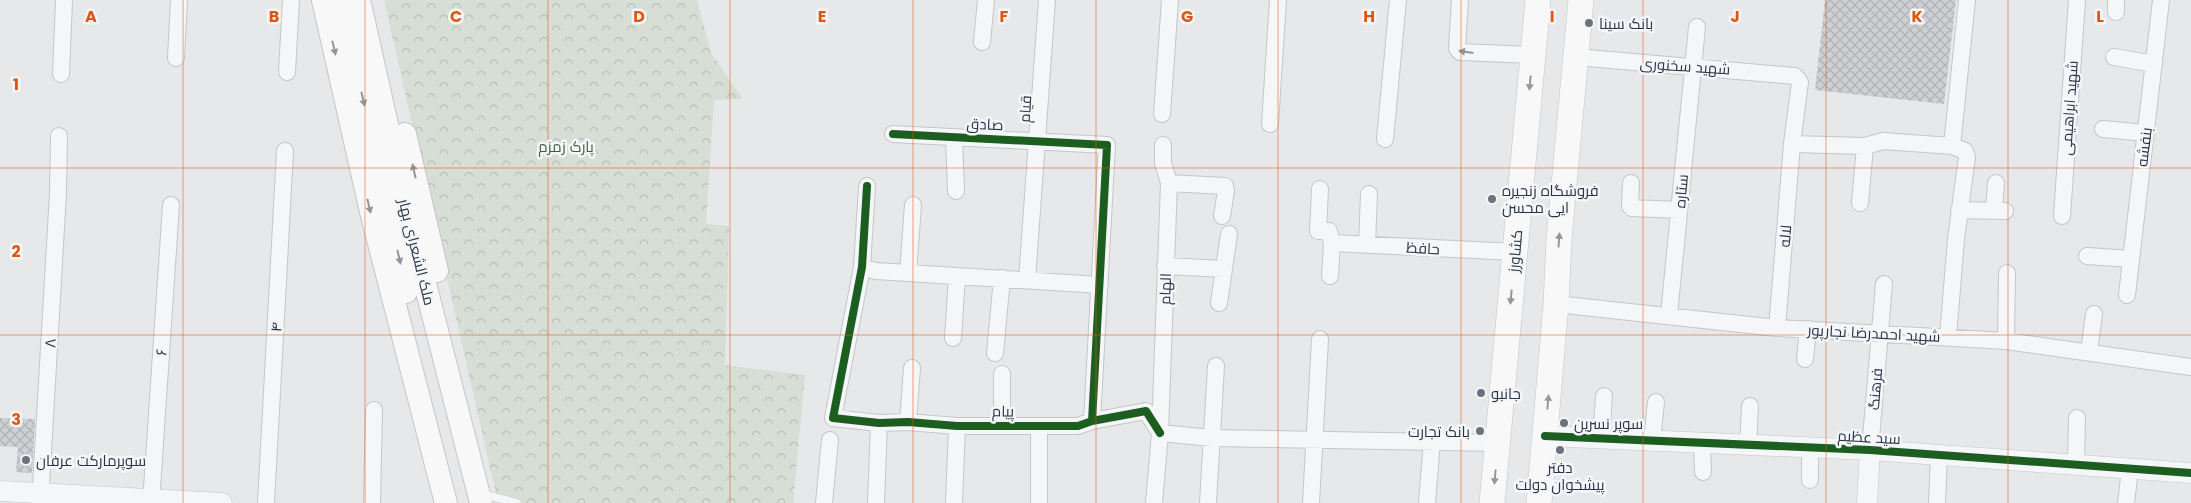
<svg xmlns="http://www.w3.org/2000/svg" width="2191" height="503" font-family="Poppins,Cairo,sans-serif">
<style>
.park{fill:url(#park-crowns)}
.building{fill:url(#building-cross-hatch)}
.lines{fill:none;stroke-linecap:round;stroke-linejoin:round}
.service-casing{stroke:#c4c6c8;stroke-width:9}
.minor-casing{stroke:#c4c6c8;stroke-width:18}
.tertiary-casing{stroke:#c4c6c8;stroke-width:21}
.secondary-casing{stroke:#c4c6c8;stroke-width:24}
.primary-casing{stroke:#c2c5c8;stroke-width:26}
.service{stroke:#f5f6f7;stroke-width:8}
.minor{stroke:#f5f6f7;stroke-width:16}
.tertiary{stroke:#f5f6f7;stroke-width:20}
.secondary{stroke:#f8f8f8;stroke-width:22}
.primary{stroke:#f8f8f8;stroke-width:25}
.cycleway-casing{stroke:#f4f6f9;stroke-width:11}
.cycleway{stroke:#1b5e20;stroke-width:8}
.oneway{fill:#92969e}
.oneway2{fill:#90959e}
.grid{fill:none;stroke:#df570f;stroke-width:1;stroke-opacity:0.55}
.poi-dot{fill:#6c737f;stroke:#f4f6f9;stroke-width:2}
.labels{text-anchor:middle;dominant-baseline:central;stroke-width:5;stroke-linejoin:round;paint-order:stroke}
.poi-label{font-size:15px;fill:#2b3445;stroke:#f4f6f9;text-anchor:start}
.street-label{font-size:15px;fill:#2b3445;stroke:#f4f6f9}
.park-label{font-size:15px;fill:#3f6138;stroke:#f4f6f9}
.grid-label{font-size:16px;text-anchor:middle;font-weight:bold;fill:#df570f;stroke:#f4f6f9;stroke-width:5;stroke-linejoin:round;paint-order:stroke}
</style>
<defs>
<pattern id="park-crowns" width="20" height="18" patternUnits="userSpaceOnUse" patternTransform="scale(1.25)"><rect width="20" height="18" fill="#d6ded6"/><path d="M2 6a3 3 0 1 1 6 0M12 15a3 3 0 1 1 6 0" fill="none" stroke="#b8bfb9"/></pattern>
<pattern id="building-cross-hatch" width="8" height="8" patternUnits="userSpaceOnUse" patternTransform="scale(1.25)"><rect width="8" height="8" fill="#ced0d3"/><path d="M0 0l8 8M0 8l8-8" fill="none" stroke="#b1b3b6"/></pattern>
</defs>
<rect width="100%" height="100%" fill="#e6e8ea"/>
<path class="park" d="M384 0H697L711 53 743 99 714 100 706 224 729 226 725 365 805 375 793 503H498Z"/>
<path class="building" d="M1825 0H1956L1944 104 1815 90Z
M0 418 35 419 32 473 16 472 18 447 0 446Z"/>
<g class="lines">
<defs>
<path id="service" d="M483 494 517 503"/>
<path id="minor" d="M1460 0 1457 48 1460 52 1532 55
M2116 12V0
M982 42 986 0
M1576 57 1795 76 1800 82 1792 144 1777 328
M2114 57 2154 64
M176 58 179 0
M287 72 291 0
M61 74 64 0
M1162 114 1170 0
M1270 124 1278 0
M2103 129 2146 133
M893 134 1107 145 1092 421
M954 137 956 191
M1385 139 1398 0
M1792 144 1865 146 1883 141 1952 146 1965 151 1967 157 1956 239 1948 337
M1952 146 1967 0
M1169 183 1225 186 1226 191 1222 216
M1631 183 1630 206 1632 208 1679 210
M867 186 862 267 833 418 879 423 908 422 957 426H1078L1092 421 1146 411 1160 433
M1320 189 1318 231H1329L1332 243 1330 276
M1860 203 1865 146
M1959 210 2005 211
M1994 210 1996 183
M2062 216 2077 0
M1332 243 1515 252
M1367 245 1369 194
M2087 256 2131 259
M1165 266 1224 269
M862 267 876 271 1100 285
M908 273 913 205
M1027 280 1047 0
M2127 295 2161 0
M1219 303 1229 234
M1556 304 1777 328 2006 341 2191 367
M1669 315 1697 27
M953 338 957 276
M2006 341 2007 273
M2089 352 2094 314
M995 353 1002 278
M1805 359 1808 329
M908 422 912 368
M1002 424V374
M1039 426V503
M1160 433 1212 438 1498 443
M1601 438 1604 396
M1652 441 1656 402
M1702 443 1703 472
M1748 445 1750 406
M1810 447V480
M1870 450 1884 284
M2076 465 2077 418
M40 503 58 193 59 136
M151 503 171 205
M266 503 285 151
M372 503 374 410
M824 503 830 440
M876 503 879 423
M954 503 957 426
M1154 503 1160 433 1169 183 1163 163V145
M1208 503 1216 366
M1311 503 1320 339
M1427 503 1432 440
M1937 503 1939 455
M2126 503 2130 469"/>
<path id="tertiary" d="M1545 436 1870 450 2191 473
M0 491 222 503
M1867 503 1870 450"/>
<path id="secondary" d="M323 0 372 216 446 503
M340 0 406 292
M359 0 406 209 481 503
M405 134 437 271"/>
<path id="primary" d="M1492 503 1538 0
M1539 503 1556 304 1559 239 1581 0"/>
</defs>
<use href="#service" class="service-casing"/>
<use href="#minor" class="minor-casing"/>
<use href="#tertiary" class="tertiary-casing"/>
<use href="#secondary" class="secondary-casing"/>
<use href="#primary" class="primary-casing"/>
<use href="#service" class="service"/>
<use href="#minor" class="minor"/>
<use href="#tertiary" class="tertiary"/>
<use href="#secondary" class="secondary"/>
<use href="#primary" class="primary"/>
<defs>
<path id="cycleway" d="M893 134 1107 145 1092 421
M867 186 862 267 833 418 879 423 908 422 957 426H1078L1092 421 1146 411 1160 433
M1545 436 1870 450 2191 473"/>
</defs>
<use href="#cycleway" class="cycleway-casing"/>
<use href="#cycleway" class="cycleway"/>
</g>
<defs><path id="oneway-solid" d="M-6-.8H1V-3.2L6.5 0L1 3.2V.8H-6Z" transform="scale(1.25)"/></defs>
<g class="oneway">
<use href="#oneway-solid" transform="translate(334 48) rotate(77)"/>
<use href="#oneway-solid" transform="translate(1530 83) rotate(95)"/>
<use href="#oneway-solid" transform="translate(363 99) rotate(77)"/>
<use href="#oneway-solid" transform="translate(414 171) rotate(-103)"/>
<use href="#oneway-solid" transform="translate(369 206) rotate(77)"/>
<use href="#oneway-solid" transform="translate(1559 240) rotate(-86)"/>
<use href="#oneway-solid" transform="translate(399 257) rotate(77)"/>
<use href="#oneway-solid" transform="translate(1511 297) rotate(95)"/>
<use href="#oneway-solid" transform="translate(1548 402) rotate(-85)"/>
<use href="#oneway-solid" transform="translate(1495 477) rotate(95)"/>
</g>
<use class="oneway2" href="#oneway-solid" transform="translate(1466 52) rotate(-172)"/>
<path class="grid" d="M183 0V503M365 0V503M548 0V503M730 0V503M913 0V503M1096 0V503M1278 0V503M1461 0V503M1643 0V503M1826 0V503M2008 0V503M0 168H2191M0 335H2191"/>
<g class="poi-dot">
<circle cx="1589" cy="23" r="5"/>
<circle cx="1492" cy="199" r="5"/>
<circle cx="1481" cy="393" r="5"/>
<circle cx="1564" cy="423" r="5"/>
<circle cx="1480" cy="431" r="5"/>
<circle cx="1560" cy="450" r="5"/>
<circle cx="26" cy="460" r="5"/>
</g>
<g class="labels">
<g class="poi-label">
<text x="1599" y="23">بانک سینا</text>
<text x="1502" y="190">فروشگاه زنجیره<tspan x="1502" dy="17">ایی محسن</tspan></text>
<text x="1491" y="393">جانبو</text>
<text x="1574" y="423">سوپر نسرین</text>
<text x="1470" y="431" text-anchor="end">بانک تجارت</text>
<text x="36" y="460">سوپرمارکت عرفان</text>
<text x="1560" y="467" text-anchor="middle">دفتر<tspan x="1560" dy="17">پیشخوان دولت</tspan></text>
</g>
<g class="street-label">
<text transform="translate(1685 66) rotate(4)">شهید سخنوری</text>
<text transform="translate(2069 108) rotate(-86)">شهید ابراهیمی</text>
<text transform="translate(1025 109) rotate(-86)">قیام</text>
<text transform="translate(985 124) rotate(2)">صادق</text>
<text transform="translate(2144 147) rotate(-83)">بنفشه</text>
<text transform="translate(1681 191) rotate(-85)">ستاره</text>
<text transform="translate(1785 236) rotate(-85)">لاله</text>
<text transform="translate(1423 248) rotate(3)">حافظ</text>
<text transform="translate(1515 251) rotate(-85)">کشاورز</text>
<text transform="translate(417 252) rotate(76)">ملک الشعرای بهار</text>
<text transform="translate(1165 289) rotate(-88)">الهام</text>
<text transform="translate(276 327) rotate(-87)">۴</text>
<text transform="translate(1874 333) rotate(3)">شهید احمدرضا نجارپور</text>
<text transform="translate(50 343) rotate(-87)">۸</text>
<text transform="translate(161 352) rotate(-86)">۶</text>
<text transform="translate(1875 389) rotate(-85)">فرهنگ</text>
<text transform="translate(1003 411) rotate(1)">پیام</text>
<text transform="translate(1869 437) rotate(3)">سید عظیم</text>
</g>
<g class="park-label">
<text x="566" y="146">پارک زمزم</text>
</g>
</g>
<g class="grid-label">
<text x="91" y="22">A</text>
<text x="274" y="22">B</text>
<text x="456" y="22">C</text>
<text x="639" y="22">D</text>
<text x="822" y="22">E</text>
<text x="1004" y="22">F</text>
<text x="1187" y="22">G</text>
<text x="1369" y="22">H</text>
<text x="1552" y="22">I</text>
<text x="1735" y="22">J</text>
<text x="1917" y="22">K</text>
<text x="2100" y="22">L</text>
<text x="16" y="90">1</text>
<text x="16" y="257">2</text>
<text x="16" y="425">3</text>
</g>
</svg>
